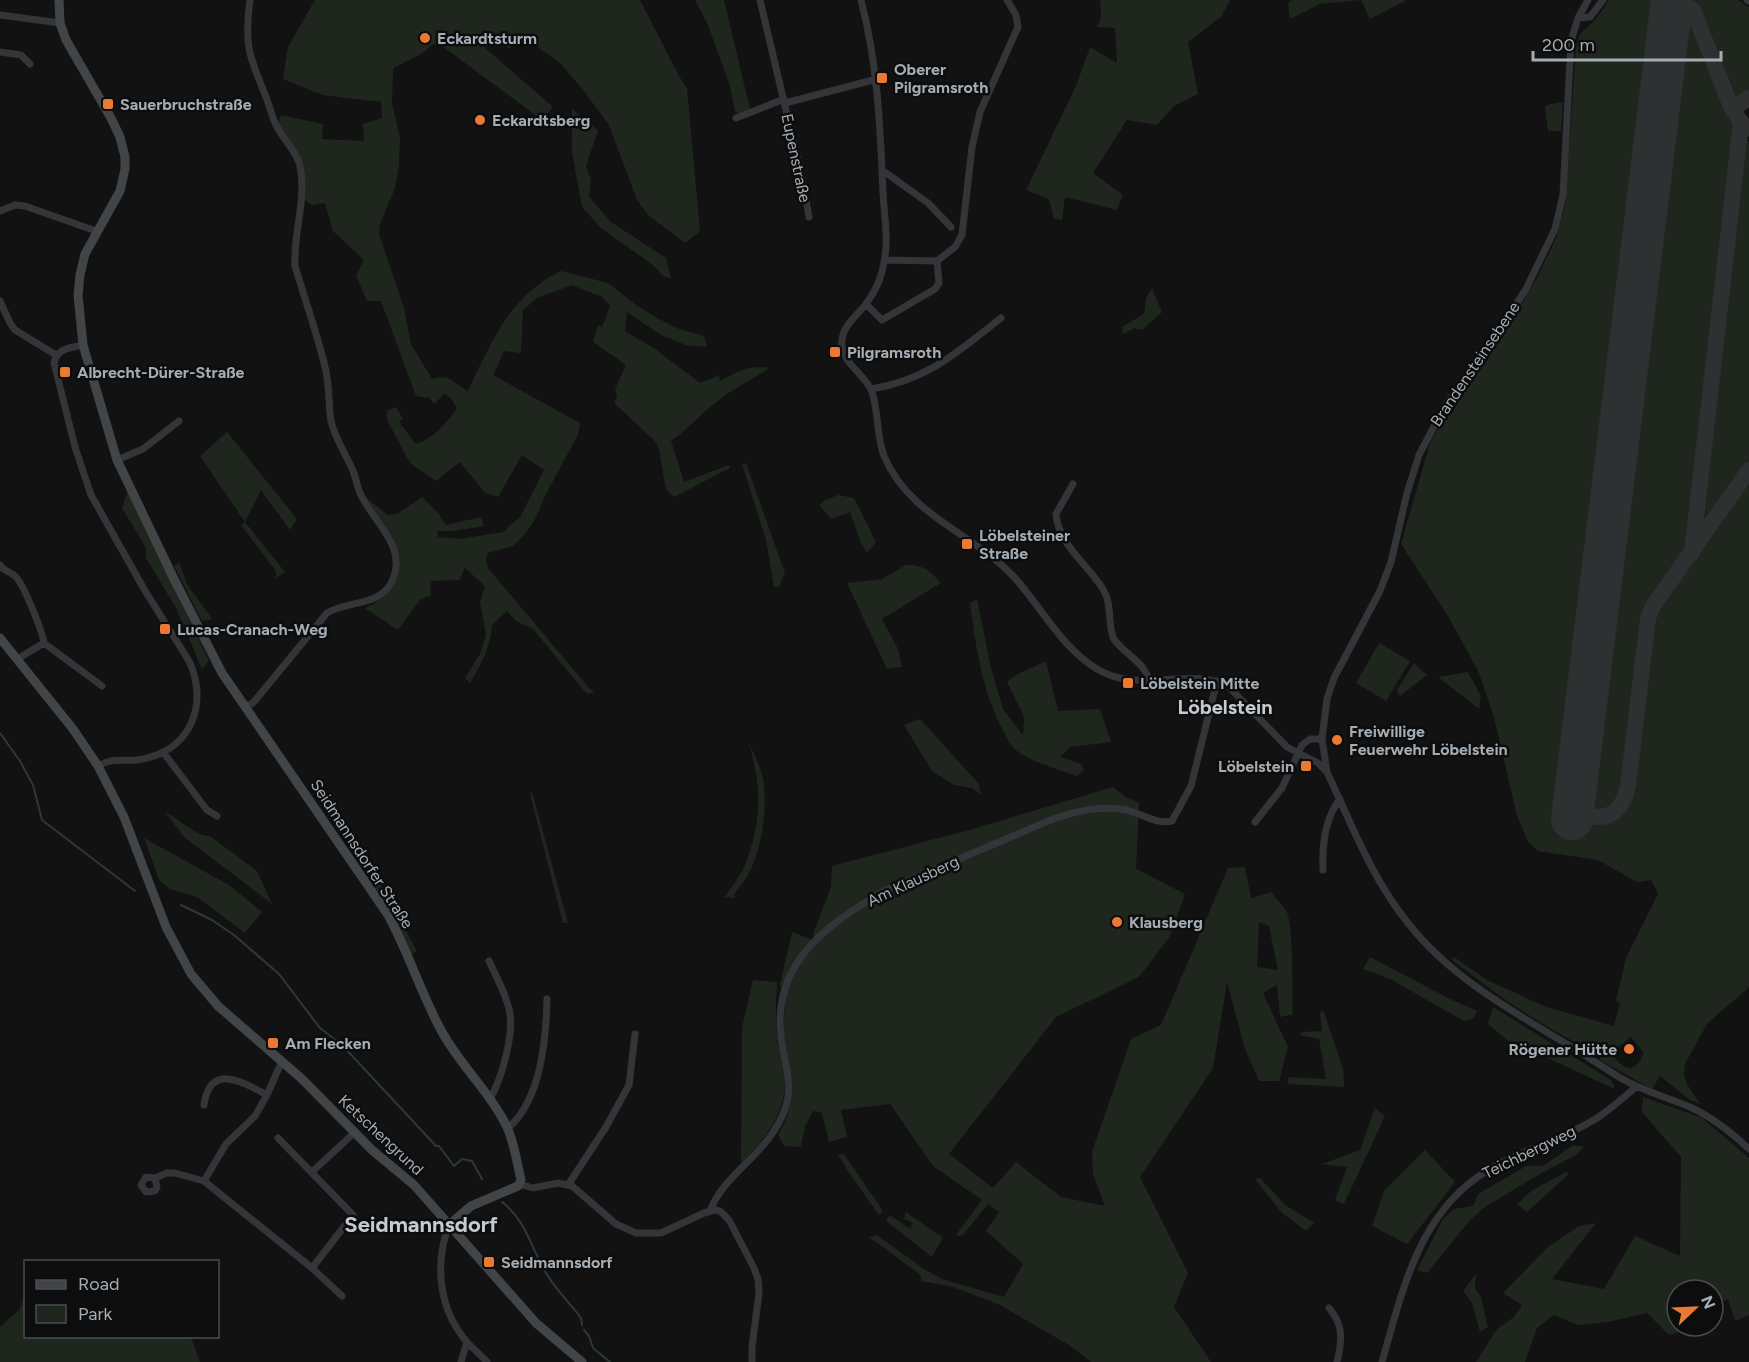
<svg xmlns="http://www.w3.org/2000/svg" width="1749" height="1362" font-family="Figtree,sans-serif">
<style>
.green{fill:#1f261e;fill-rule:evenodd}
.lines{fill:none;stroke-linecap:round;stroke-linejoin:round}
.stream{stroke:#2c383b;stroke-width:2}
.taxiway{stroke:#2e3032;stroke-width:16}
.runway{stroke:#2e3032;stroke-width:42}
.street{stroke:#333538;stroke-width:7}
.secondary{stroke:#414548;stroke-width:9}
.poi-dot{fill:#ea7a33;stroke:#0d0d0e;stroke-width:2}
.labels{text-anchor:middle;dominant-baseline:central;stroke-width:5;stroke-linejoin:round;paint-order:stroke}
.poi-label{font-size:16px;font-weight:bold;fill:#a4adb3;stroke:#0d0d0e;text-anchor:start}
.street-label{font-size:16px;fill:#a4adb3;stroke:#0d0d0e}
.quarter-label{font-size:20px;font-weight:bold;fill:#c4cad0;stroke:#0d0d0e}
.district-label{font-size:22px;font-weight:bold;fill:#c4cad0;stroke:#0d0d0e}
</style>
<rect width="100%" height="100%" fill="#121213"/>
<path class="green" d="M315 0H640L679 76 687 88 700 231 685 243 648 215 637 200 609 125 584 91 561 64 524 37 509 49 496 35 485 48 553 107 542 120 442 46 433 44 423 53 393 68 392 103 400 138 399 164 395 188 380 224 379 234 404 308 411 344 432 379C449 373 454 383 468 391 490 344 511 294 561 271L608 283 636 305 659 319 679 329 704 336 707 347 686 345 661 335 627 312 625 331 655 349 700 383 719 375 720 381C736 372 751 364 769 368 751 381 731 389 714 404 699 416 687 430 671 441L684 482 729 465 730 468 674 497 666 490 659 449 655 441 614 403 617 396 615 389 626 365 593 342 598 325 602 327 610 306 602 297 572 285 537 298 523 310 521 353 504 351 493 375 580 423 578 435 547 492 535 519 525 534 513 546 488 553 486 558 488 568 589 688 594 692 589 694 585 692 533 629 516 621 507 611 492 625C491 647 481 664 470 683L465 678 480 654 486 635 480 602 485 586 465 568 459 580 430 581 431 595 420 600 398 630 365 608C424 583 390 532 364 496L388 515 397 514 422 497 438 513 446 525 481 517 484 526 453 531H437L438 537 459 539 504 532 510 525 520 517 544 470 522 455 498 497 485 493 460 462 436 481 410 463 387 420V411L396 407 403 419 399 422 416 444C434 438 445 424 457 409L453 401 445 393 434 404 429 398 416 396 381 301H367L356 275 364 260 333 231 325 203 312 205 303 199 302 167 277 125 281 115 323 124 322 139 364 141 363 124 382 118 381 102 322 95 283 79 288 47Z
M695 0H724L750 109 740 114 735 112 730 86 708 25Z
M1100 0H1230L1221 17 1188 42 1198 94 1174 106 1157 125 1127 120 1093 173 1123 195 1117 210 1065 197 1062 220 1054 219 1049 199 1026 190 1076 86 1090 47 1117 63 1115 28 1097 27 1101 17Z
M1291 0H1407L1370 19 1361 0 1320 4 1290 19 1288 3Z
M1609 0H1738L1749 7V92L1739 98 1728 115 1749 142V987L1707 1024 1685 1064 1684 1075 1687 1084 1700 1104 1690 1100 1660 1076 1652 1089 1600 1060 1599 1053C1548 1032 1496 994 1452 960L1454 957 1487 980 1546 1007 1614 1026 1620 1003 1616 1001 1626 958 1658 894 1651 880 1637 882 1598 860 1538 851 1529 843 1517 816 1494 717 1479 673 1448 616 1401 544 1430 443 1453 403 1518 310 1538 276 1556 238 1565 206 1576 48C1581 27 1583 33 1595 20 1600 14 1604 7 1609 0ZM1631 1037 1644 1053C1642 1057 1639 1064 1635 1066 1626 1073 1614 1059 1612 1052Z
M1563 102 1561 131H1548L1545 107 1550 104Z
M572 109 598 130 586 166 591 180 589 197 611 222 666 258 671 279 663 276 653 265 601 228 582 207 572 152Z
M1152 288 1162 312 1142 330 1135 328 1123 334 1122 327 1144 314 1146 298Z
M227 432 297 519 290 530 261 490 245 522 285 572 276 578V571L241 525 245 522 200 456Z
M746 463 785 573 779 587H774L766 540 742 464Z
M128 490 209 661 202 669 176 608 146 558V548L122 508Z
M838 495 854 498 876 542 867 553 860 541 850 512 831 519 819 505 824 501Z
M179 562 187 584 212 619 202 621 174 566Z
M906 565C923 564 930 571 941 583L882 619 898 649 902 667 887 669 847 583 882 579Z
M977 599 991 668 1003 709 1023 735 1024 717 1007 682 1016 675 1046 661 1058 711 1100 709 1111 742 1070 747 1060 757 1081 764 1084 770 1077 776C1058 769 1033 763 1017 751 1011 747 1007 738 1004 732 982 692 976 647 970 603Z
M1379 643 1410 661 1386 701 1356 683Z
M1414 663 1427 675 1400 696 1397 690Z
M1468 672 1481 696 1479 709 1438 677Z
M920 719 979 784 981 795 972 788 954 785 932 771 904 725Z
M749 743C754 754 760 766 763 778 768 806 762 851 748 875 744 882 738 888 734 895L735 898 725 897C733 885 744 871 748 857 762 815 761 785 749 743Z
M1113 787 1126 797 1139 803 1136 869 1185 894 1170 936 1139 977 1056 1017 949 1154 993 1188 1016 1162 1061 1197 1105 1206 1093 1174 1092 1152 1131 1039 1161 1025 1228 868 1245 867 1251 898 1271 892C1275 898 1282 904 1286 910 1294 924 1292 994 1293 1014L1280 1017 1277 985 1263 993 1288 1047 1279 1081H1259L1245 1049 1227 982 1213 1068 1140 1177 1188 1273 1174 1307 1211 1362H1091L1069 1345 1000 1305 953 1287 921 1281V1275L869 1237 877 1235 924 1269 942 1279 1004 1297 1023 1264 986 1231 999 1212 988 1204 962 1236 956 1235 982 1200 933 1166 890 1104 841 1110 847 1137 829 1142 822 1113 813 1111 805 1126 801 1147 784 1146 778 1135 786 1119 791 1101 792 1084 783 1031 785 1004 780 984 792 932 813 940 814 931 831 887 832 866 973 829ZM1259 922 1269 926 1278 970 1257 967Z
M532 792 568 923H563L530 794Z
M165 812C181 819 194 836 210 836L257 871 272 904 184 837Z
M144 838 229 885 262 912 245 933 197 897 170 889 159 880Z
M366 858 417 951 412 954 365 870 361 859Z
M1370 957 1450 999 1477 1011 1474 1018 1464 1021 1390 979 1363 969Z
M753 980 777 982C776 1001 775 1020 777 1038 779 1053 786 1069 785 1084 784 1117 763 1141 741 1163L742 1028Z
M1493 1007 1611 1080 1615 1089 1541 1055 1517 1048 1488 1024Z
M1323 1010 1343 1068 1344 1087 1287 1084 1289 1077 1326 1079 1319 1039 1299 1035 1302 1032 1322 1031 1320 1013Z
M1643 1097 1702 1118 1749 1158V1315L1735 1321 1728 1299 1713 1306 1715 1321 1713 1322V1290H1677V1326H1698L1669 1335 1647 1313 1608 1322 1578 1325 1554 1315 1537 1328 1525 1362H1476L1497 1329 1514 1317 1522 1305 1503 1293 1548 1247 1579 1226 1596 1223 1552 1279 1604 1289 1635 1236 1680 1256 1681 1157 1642 1112Z
M1375 1108 1385 1116 1344 1204 1335 1200 1347 1167 1322 1164 1360 1150Z
M1573 1145 1584 1147 1576 1155 1538 1175 1485 1207 1471 1219 1427 1273 1417 1270 1443 1219 1454 1209 1473 1206 1478 1194 1526 1166H1543Z
M1425 1150 1455 1182 1407 1244 1372 1226 1384 1191Z
M838 1154H844L883 1211 879 1215 847 1170Z
M1566 1172 1569 1174 1527 1212 1517 1204 1531 1191Z
M1260 1178 1285 1205 1314 1223 1306 1231 1282 1213 1255 1179Z
M906 1212 943 1238 932 1257 886 1221 890 1215 910 1229 913 1223 904 1219Z
M1476 1274 1475 1288 1481 1297 1488 1327 1480 1332 1472 1303 1463 1291Z
M25 1294 26 1336 191 1337 200 1362H0V1327L19 1310Z"/>
<g class="lines">
<path class="stream" d="M0 733 20 761 33 785 42 820 135 891
M181 905 212 920 234 935 279 974 320 1028 342 1045 436 1146H439L454 1166 462 1159 472 1161 482 1179
M502 1202C526 1220 531 1248 546 1273 555 1289 570 1303 581 1318L582 1325
M584 1330 589 1336 593 1348 610 1362"/>
<path class="taxiway" d="M1669 19 1677 10 1682 7 1693 10 1732 109 1746 129
M1732 109 1749 98
M1692 553 1741 122
M1573 811C1602 823 1621 818 1628 786L1648 618 1653 606 1749 470"/>
<path class="runway" d="M1572 819 1672 0"/>
<path class="street" d="M760 0 802 178 809 217
M861 0C878 66 880 125 883 192 884 215 889 240 884 262 882 277 875 292 866 304 856 317 840 327 842 346 844 365 866 375 872 392 879 413 876 435 884 456 910 517 972 532 1014 577 1042 608 1061 647 1097 669 1139 695 1190 666 1228 686L1287 747 1318 763 1327 772C1351 823 1372 879 1408 923 1450 977 1512 1011 1570 1046 1586 1056 1603 1067 1619 1077 1642 1091 1667 1097 1690 1107 1712 1117 1732 1133 1749 1149
M1747 0 1749 1
M0 15 60 23
M1578 18 1590 17 1603 0
M0 52 21 55 30 64
M785 103 877 79
M736 118 784 99
M882 170 928 203 951 227
M0 211 15 205 25 206 96 231
M885 260 937 261 955 247 962 235 972 147 980 112 1018 27 1016 15 1007 0
M0 301 10 323 15 330 56 355
M866 304 882 320 935 289 939 283 937 261
M83 345C70 348 57 348 54 363L75 447 91 495 144 589 189 661C208 701 193 747 147 758 128 764 116 755 98 766
M871 389C928 380 957 352 1001 318
M117 460 143 449 179 421
M1073 484 1056 514C1058 544 1088 565 1103 589 1113 605 1107 626 1114 639 1124 654 1146 663 1149 681
M0 565C4 572 10 571 15 576 24 584 42 631 44 643L102 686
M17 659 44 643
M245 706 253 703 327 613C348 600 382 607 393 579 407 545 372 521 360 493 357 486 356 478 353 471 346 454 335 439 331 421 328 403 330 385 325 367 317 333 305 300 295 266 293 233 307 200 300 166 297 152 284 140 277 127 272 118 270 107 266 97 249 56 244 45 250 0
M163 752 207 810 217 816
M1327 772 1322 739 1327 699 1334 678 1380 591 1391 562 1407 493 1419 455 1446 404 1504 323 1526 289 1555 229 1563 195 1571 41 1578 18 1588 0
M1255 822 1282 788 1302 745 1310 739H1322
M1323 870C1322 846 1325 818 1340 799
M489 961C496 976 505 992 509 1009 515 1032 502 1078 490 1099
M204 1105C210 1062 243 1082 267 1095L282 1061
M508 1128C541 1100 546 1040 547 999
M278 1138 353 1215 312 1268
M312 1172 354 1133
M155 1178 157 1187 155 1191 146 1192 141 1185 146 1177 155 1178 167 1173H175L204 1181 226 1144 255 1116 267 1095
M204 1181 312 1268 342 1296
M519 1184 533 1188 558 1183 572 1186 616 1224 636 1233H661L704 1213 715 1210 720 1211 729 1220 754 1268 758 1279 759 1293 752 1347V1362
M568 1185 606 1127 629 1085 635 1034
M710 1211C724 1173 769 1154 785 1109 794 1085 784 1062 781 1037 772 962 827 925 884 891L1053 819C1077 811 1101 805 1127 810 1141 814 1158 825 1172 821L1191 786 1217 681
M449 1225C434 1264 439 1310 467 1342 473 1349 481 1355 487 1362
M1329 1308C1344 1325 1342 1341 1337 1362
M461 1362 467 1342
M1382 1362C1403 1289 1419 1210 1490 1169 1524 1149 1564 1139 1597 1118 1611 1109 1624 1097 1636 1087"/>
<path class="secondary" d="M59 0 60 23 66 40 111 118 120 137 125 157V169L120 191 85 254 80 275 78 295 83 345 117 460 174 579 222 673 388 915C409 953 421 994 442 1032 460 1065 490 1092 507 1127 514 1142 517 1163 521 1180L518 1186 471 1206 449 1225
M0 638 73 729 98 766 124 817 166 927 191 974 202 987 218 1006 302 1079 372 1150 414 1185 536 1323 582 1362"/>
</g>
<g class="poi-dot">
<circle cx="425" cy="38" r="6"/>
<rect x="876" y="72" width="12" height="12" rx="3"/>
<rect x="102" y="98" width="12" height="12" rx="3"/>
<circle cx="480" cy="120" r="6"/>
<rect x="829" y="346" width="12" height="12" rx="3"/>
<rect x="59" y="366" width="12" height="12" rx="3"/>
<rect x="961" y="538" width="12" height="12" rx="3"/>
<rect x="159" y="623" width="12" height="12" rx="3"/>
<rect x="1122" y="677" width="12" height="12" rx="3"/>
<circle cx="1337" cy="740" r="6"/>
<rect x="1300" y="760" width="12" height="12" rx="3"/>
<circle cx="1117" cy="922" r="6"/>
<rect x="267" y="1037" width="12" height="12" rx="3"/>
<circle cx="1629" cy="1049" r="6"/>
<rect x="483" y="1256" width="12" height="12" rx="3"/>
</g>
<g class="labels">
<g class="poi-label">
<text x="437" y="38">Eckardtsturm</text>
<text x="894" y="69">Oberer<tspan x="894" dy="18">Pilgramsroth</tspan></text>
<text x="120" y="104">Sauerbruchstraße</text>
<text x="492" y="120">Eckardtsberg</text>
<text x="847" y="352">Pilgramsroth</text>
<text x="77" y="372">Albrecht-Dürer-Straße</text>
<text x="979" y="535">Löbelsteiner<tspan x="979" dy="18">Straße</tspan></text>
<text x="177" y="629">Lucas-Cranach-Weg</text>
<text x="1140" y="683">Löbelstein Mitte</text>
<text x="1349" y="731">Freiwillige<tspan x="1349" dy="18">Feuerwehr Löbelstein</tspan></text>
<text x="1294" y="766" text-anchor="end">Löbelstein</text>
<text x="1129" y="922">Klausberg</text>
<text x="285" y="1043">Am Flecken</text>
<text x="1617" y="1049" text-anchor="end">Rögener Hütte</text>
<text x="501" y="1262">Seidmannsdorf</text>
</g>
<g class="street-label">
<text transform="translate(796 158) rotate(78)">Eupenstraße</text>
<text transform="translate(1475 364) rotate(-56)">Brandensteinsebene</text>
<text transform="translate(362 854) rotate(57)">Seidmannsdorfer Straße</text>
<text transform="translate(913 881) rotate(-25)">Am Klausberg</text>
<text transform="translate(381 1135) rotate(43)">Ketschengrund</text>
<text transform="translate(1529 1152) rotate(-26)">Teichbergweg</text>
</g>
<g class="quarter-label">
<text x="1225" y="707">Löbelstein</text>
</g>
<g class="district-label">
<text x="421" y="1224">Seidmannsdorf</text>
</g>
</g>
<rect x="24" y="1260" width="195" height="78" fill="#0d0d0e" stroke="#494d50" stroke-width="1.5"/>
<rect x="36" y="1280" width="30" height="9" fill="#414548" stroke="#494d50" stroke-width="1.5"/>
<text x="78" y="1290" font-size="18" fill="#a4adb3">Road</text>
<rect x="36" y="1305" width="30" height="18" fill="#1f261e" stroke="#494d50" stroke-width="1.5"/>
<text x="78" y="1320" font-size="18" fill="#a4adb3">Park</text>
<g transform="translate(1695 1308) rotate(67)"><circle r="28" fill="#0d0d0e" stroke="#494d50" stroke-width="1.5"/>
<path d="M0-4.5L10 22L0 15L-10 22Z" fill="#ea7a33"/>
<text y="-9" font-size="16" font-weight="bold" text-anchor="middle" fill="#a4adb3">N</text>
</g>
<path d="M1533 51v9h188v-9" fill="none" stroke="#a4adb3" stroke-width="3"/>
<text x="1542" y="51" font-size="18" fill="#a4adb3" stroke="#0d0d0e" stroke-width="4.5" paint-order="stroke">200 m</text>
</svg>
